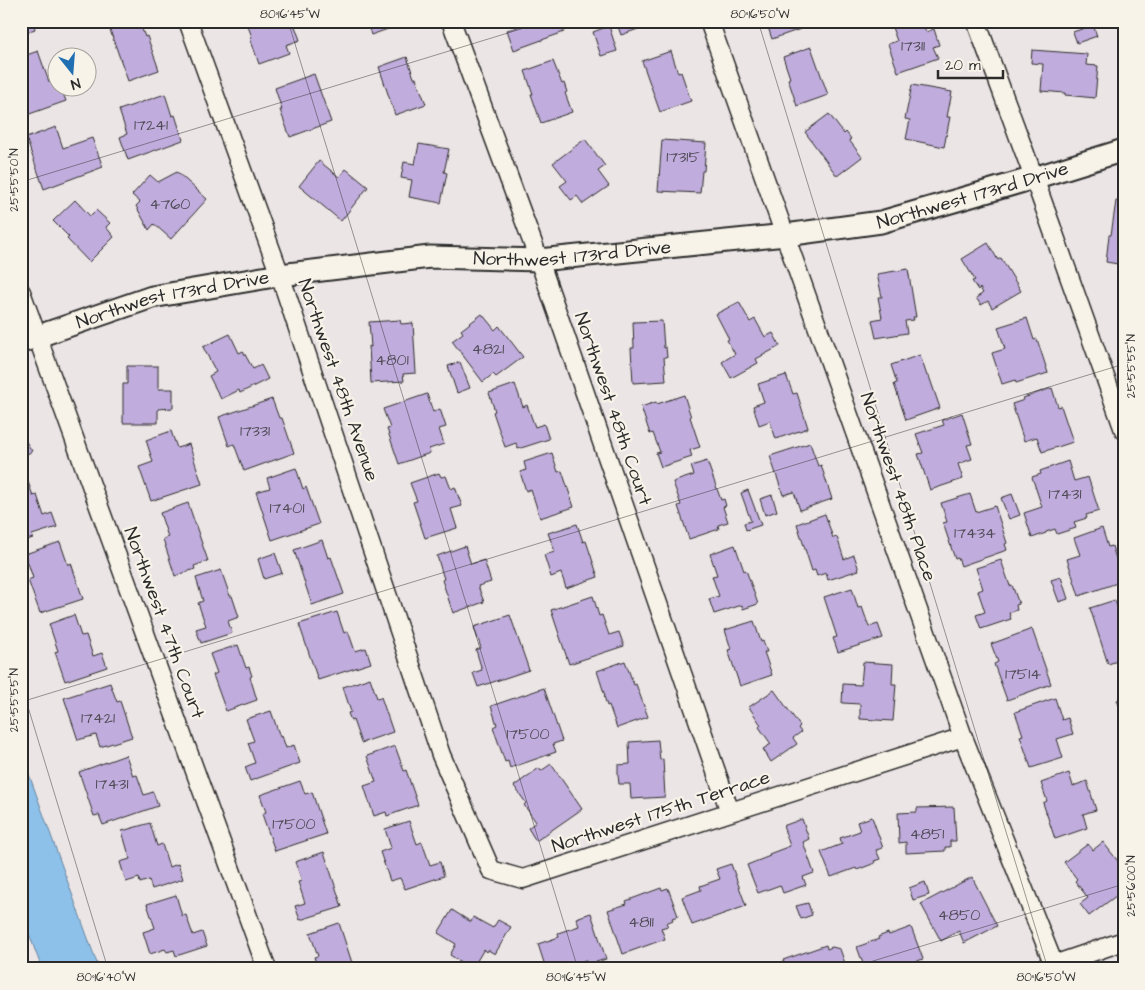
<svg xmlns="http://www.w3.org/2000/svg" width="1145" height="990" font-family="'Architects Daughter',sans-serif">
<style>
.water{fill:#8dc1ea;stroke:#66859e}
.building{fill:#c1addd;stroke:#2b2b2b}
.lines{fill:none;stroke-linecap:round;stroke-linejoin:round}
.minor-casing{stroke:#2b2b2b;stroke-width:21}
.tertiary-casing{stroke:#2b2b2b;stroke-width:25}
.minor{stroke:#f7f3e8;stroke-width:18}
.tertiary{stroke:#f7f3e8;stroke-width:21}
.ticks{fill:none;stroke:#2b2b2b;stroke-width:1;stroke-opacity:0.45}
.labels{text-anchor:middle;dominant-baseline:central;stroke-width:4.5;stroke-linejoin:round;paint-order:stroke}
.number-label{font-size:16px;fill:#504c58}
.street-label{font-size:19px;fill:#2b2b2b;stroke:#f7f3e8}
.neatline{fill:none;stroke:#2b2b2b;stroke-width:2}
.ticks-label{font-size:12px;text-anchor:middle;fill:#2b2b2b}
</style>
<rect width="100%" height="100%" fill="#ece5e6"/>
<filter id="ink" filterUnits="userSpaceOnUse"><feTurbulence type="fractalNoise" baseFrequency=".02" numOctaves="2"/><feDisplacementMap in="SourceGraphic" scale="10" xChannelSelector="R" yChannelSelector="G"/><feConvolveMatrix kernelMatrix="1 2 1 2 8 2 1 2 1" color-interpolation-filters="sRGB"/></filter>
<g filter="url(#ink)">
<path class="water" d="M21 752 99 969H42L21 912Z"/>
<path class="building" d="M21 21H33L35 29 21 34Z
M135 21H139L145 37 147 36 159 70 128 81 110 30Z
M246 21H293L300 40 286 45 289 53 259 64 250 38 252 37Z
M367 21H401L402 24 371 35Z
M516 21H561L564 32 514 50 507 30 518 27Z
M616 21H657L658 22 621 35Z
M766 21H811L812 25 772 39Z
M922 21 926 32 934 29 939 45 933 47 938 58 898 72 888 44 897 41 890 22Z
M1093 25 1097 36 1077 43 1073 32Z
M609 26 617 51 601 56 593 32Z
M811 47 828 95 797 106 788 79 790 78 783 57Z
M1032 50 1087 54 1086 65 1098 66 1095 98 1065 95V93L1041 91 1043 64 1031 63Z
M38 51 49 82 58 79V88H61L66 101 21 117V57Z
M671 51 678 73 681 72 691 101 660 112 642 61Z
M407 57 414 78H416L426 104 395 115 379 67Z
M553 61 562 84 564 83 567 92 565 93 572 112 541 123 531 94H533L525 71Z
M314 74 331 122 290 137 280 110H282L275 88Z
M912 85 952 92 947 117H950L944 147 906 139 910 120 905 119Z
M165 94 172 116 175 115 183 140 128 160 120 137 127 134 119 110Z
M829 114 844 134 846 132 849 136 851 139 849 140 862 157 837 176 805 132Z
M56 127 63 148 92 138 103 167 44 189 26 138Z
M585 139 605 166 598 171 609 186 583 204 577 196 571 200 560 186 567 181 553 163Z
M662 140 706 143 704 171H702L700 193 658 191Z
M419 144 449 149 444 172 447 173 441 203 409 197 412 180 401 178 404 162 415 164Z
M319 161 339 177 346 169 368 187 341 221 299 186Z
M177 172 207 199 171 239 154 224 149 230 136 206 140 202 132 195 150 175 158 182Z
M75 200 90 216 96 210 110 223 106 227 114 237 89 262 67 239 69 237 53 221Z
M1116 201 1124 202V265L1106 262 1109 235H1111Z
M988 243 998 260 1001 258 1021 291 992 308 988 301 981 305 976 298 983 293 980 288 978 290 972 281 975 280 962 259Z
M908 269 916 317H913L914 320 905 321 907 333 876 338 872 320 882 318 878 297H882L877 274Z
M739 302 750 322 755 319 765 337 773 333 780 346 756 359 758 363 731 378 722 362 735 354 727 340 729 339 716 314Z
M482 314 495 330 499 326 523 357 496 377 493 374 483 382 452 341 463 333 461 330Z
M1027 318 1034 340 1037 339 1048 373 1016 383 1015 380 1002 384 992 353 1005 349 998 327Z
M400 320 401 324 413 323 416 373 403 374 404 381 371 383 369 346 371 347 369 322Z
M662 321 664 348 666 347 667 357H664L666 381 633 383 631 348H634L633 322Z
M230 334 239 353 243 351 253 369 261 365 268 379 240 393 239 390 221 399 209 376 216 372 203 347Z
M920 355 927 376H929L940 408 906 420 894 384 897 383 891 365Z
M460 362 470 388 457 393 448 366Z
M127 366H158V389H173V408L158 409V423H123V384H127Z
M786 375 793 394 797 393 808 428 776 439 770 421 759 425 753 406 764 402 758 384Z
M515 384 523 407 527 405 535 427 544 424 549 439 518 449 516 443 505 447 493 412 495 411 489 393Z
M1052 388 1058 407 1061 406 1073 442 1042 452 1037 437 1024 441 1012 404 1024 400 1023 398Z
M427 394 433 412 440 409 446 427 439 429 444 444 429 449 430 453 399 464 387 429 390 428 383 409Z
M684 395 691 417H690L700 447 690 450 692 457 661 467 656 453 660 452 653 433 650 434 641 407 656 402 657 404Z
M272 399 279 418H282L294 453 244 471 234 444 229 446 219 417Z
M962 413 972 444 967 445 972 459 958 464 963 479 930 490 918 454 923 453 916 434 944 425 942 420Z
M171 431 177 448 189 444 202 484 151 501 139 467 153 462 146 440Z
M21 434 32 451 21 458Z
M810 443 818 466 821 465 832 499 800 510 794 492 783 495 770 456Z
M552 453 558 472 562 471 574 507 540 518 531 489 526 491 520 472 526 470 524 462Z
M707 461 721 500 724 499 726 506 723 507 728 522 718 525 719 529 689 539 678 506 681 505 673 482 694 475 691 466Z
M1068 461 1074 481 1088 477 1099 511 1086 515 1087 518 1074 522 1076 528 1057 534 1055 529 1046 532V533L1032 538 1024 513 1042 507 1032 477 1041 474 1040 471Z
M296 468 303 489 306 487 319 524 272 540 256 492 270 488 267 478Z
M439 473 441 477 446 476 451 489 455 487 462 506 451 509 457 528 425 538 413 502 417 501 410 483Z
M26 476 33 496 37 495 44 516 52 513 57 527 32 535 33 538 21 542V478Z
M748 490 761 525 746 530 744 523 751 521 741 493Z
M970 494 976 512 995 506 1007 543 1005 544 1007 550 961 566 958 558 955 559 943 523 947 522 941 503Z
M1012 494 1020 515 1009 519 1001 498Z
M772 495 777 511 765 515 760 499Z
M188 503 208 561 194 566 195 569 175 576 163 539 168 537 160 513Z
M825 514 833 538 837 537 844 559 854 555 859 570 828 580 826 573 817 576 815 570 812 571 797 524Z
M577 524 583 542 586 541 598 577 566 588 561 573 551 577 544 555 555 552 548 533Z
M1102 528 1108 547 1112 546 1123 581 1079 596 1067 559 1080 555 1074 538Z
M322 540 328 558 331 557 344 594 312 605 294 550Z
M60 542 68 565 71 563 83 599 40 613 28 580 33 578 25 554Z
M735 545 744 571 746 570 758 604 743 609 742 605 714 614 709 599 719 596 712 576 717 575 710 554Z
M465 546 471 564 484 560 491 582 478 586 484 602 453 613 442 580 444 579 437 556Z
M275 553 282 573 264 579 258 559Z
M1001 560 1010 586 1012 585 1019 604 1016 605 1017 610 1009 613 1011 619 981 629 976 615 985 612 978 591 983 589 976 568Z
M221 570 230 596H232L239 617 228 621 232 633 201 643 196 629 206 626 198 603 203 601 196 578Z
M1061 577 1068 599 1059 602 1051 580Z
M852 588 858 608 862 607 869 627 878 624 883 638 838 652 833 638 837 637 824 597Z
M593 596 599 616 602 615 609 635 619 632 624 646 569 664 551 610Z
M1115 600 1122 623H1124V659L1108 664 1090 608Z
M337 612 344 633 348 631 355 651 366 648 371 663 318 680 299 624Z
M74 615 81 636 86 635 93 656 102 653 107 667 65 681 55 652 58 651 49 624Z
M510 615 529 670 478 687 473 673 482 670 476 650 481 648 474 627Z
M754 621 761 642 763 641 767 652H764L772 675 740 686 728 650 731 649 725 630Z
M1032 629 1051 684 1007 700 994 664 998 662 991 644Z
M238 645 246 668 249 667 252 676 250 677 257 700 226 711 213 675 217 673 210 654Z
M625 661 634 685 636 684 648 717 617 728 609 705 607 706 604 696H605L597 671Z
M863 662 893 664 892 684H896L893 721 860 719V704L842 703 843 684 861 685Z
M370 678 377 698 381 697 393 732 361 743 353 720 351 721 348 713 351 712 343 687Z
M110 683 117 702 120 701 132 737 100 747 96 735 78 740 64 698Z
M544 688 562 741 553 744 556 752 510 768 508 761 505 762 493 727 497 725 491 706Z
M774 690 800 726 798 728 801 732 793 738 797 744 771 762 763 749 771 744 759 727 761 725 749 707Z
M1124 697V718L1117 700Z
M1055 698 1062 720 1068 718 1073 734 1057 739 1063 758 1031 768 1020 736 1023 735 1015 712Z
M271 711 280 737 282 736 286 748 294 745 300 763 250 781 245 767 255 763 248 743 254 741 246 719Z
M658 740 660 760 663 759 665 797 631 799 630 784H619L618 775V765L630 764 629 742Z
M395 746 404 771 406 770 418 805 387 816 386 812 374 816 364 786 376 782 367 756Z
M126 755 133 776 137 775 144 795 153 792 158 806 103 825 99 815 94 816 79 772Z
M551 764 582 809 536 841 528 828 536 822 524 805 526 803 514 786 539 768 541 771Z
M1069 773 1073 786 1087 781 1096 810 1083 814 1087 828 1055 839 1043 803 1047 801 1041 783Z
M300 781 305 794 312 792 326 834 275 851 262 814 266 812 260 795Z
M954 807 956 841H950V847H945V851L906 853V842L899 843 898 813 917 812V808Z
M872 817 883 848 876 850 880 859 874 861 875 863 857 870 856 868 831 877 821 852 842 844 840 838 860 831 857 822Z
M802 819 809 839 803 842 814 873 803 877 806 885 783 893 780 885 758 893 747 865 770 856 769 854 790 846 783 826Z
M409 821 417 844 422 842 430 865 440 862 444 876 405 889 400 878 390 881 380 852 391 848 385 829Z
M150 823 157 846 162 844 169 867 178 864 183 879 152 889 149 880 140 883 139 878 126 882 120 862 130 859 122 831Z
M1103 842 1124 869V890L1089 916 1080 904 1088 898 1075 881 1077 879 1064 862 1088 844 1093 850Z
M324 852 342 907 300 920 295 906 305 903 298 882 302 881 295 862Z
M731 864 746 906 692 925 682 897 701 890 700 886 720 879 716 869Z
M972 877 997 926 964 943 959 931 941 941 921 904Z
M925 882 929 895 913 900 909 888Z
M661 888 662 890 668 888 678 916 672 918 673 920 666 923 668 926 661 928 665 939 623 954 608 910 627 904 626 901Z
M176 895 182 916 186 915 193 935 202 932 207 946 176 956 174 950 167 952 165 949 150 954 143 932 155 928 147 904Z
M808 903 812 915 801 919 796 906Z
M452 910 471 922 473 917 493 928 498 920 511 927 495 954 488 950 487 952 484 949 472 969 450 955 456 944 438 933Z
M591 913 606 959 587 965 585 960 561 969H546L538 944 559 937 558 933 579 926 576 918Z
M339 923 354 969H318L314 957 318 956 310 933Z
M911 927 923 959 896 969H865L857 947 879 939 878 937 888 933 889 935Z
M826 945 827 949 832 947 840 949 847 969H786L783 960Z
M210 961 213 969H186Z"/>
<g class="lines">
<defs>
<path id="minor" d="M188 21 280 275 441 755 491 870 523 879 963 737
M451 21 539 260 730 812
M709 21 963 737 1054 965
M976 21 1034 178 1124 430
M21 292 267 969
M1042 969 1124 941"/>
<g id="tertiary">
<path id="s1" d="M21 342 152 297 280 275 430 257 539 260 786 235 881 222 1034 178 1124 150"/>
</g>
</defs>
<use href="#minor" class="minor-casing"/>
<use href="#tertiary" class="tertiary-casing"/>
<use href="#minor" class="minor"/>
<use href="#tertiary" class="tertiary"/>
</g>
</g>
<path class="ticks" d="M288 21 578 969M758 21 1048 969M21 182 547 21M21 684 108 969M21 702 1124 364M847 969 1124 884"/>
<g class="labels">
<g class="number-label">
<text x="913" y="46">17311</text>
<text x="151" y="125">17241</text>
<text x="683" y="157">17315</text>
<text x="170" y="204">4760</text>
<text x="488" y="349">4821</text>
<text x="392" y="360">4801</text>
<text x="255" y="431">17331</text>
<text x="1065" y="494">17431</text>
<text x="287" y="508">17401</text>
<text x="975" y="533">17434</text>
<text x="1023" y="674">17514</text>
<text x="98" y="718">17421</text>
<text x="528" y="734">17500</text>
<text x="112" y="784">17431</text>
<text x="294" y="824">17500</text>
<text x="927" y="834">4851</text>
<text x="959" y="915">4850</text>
<text x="641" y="922">4811</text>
</g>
<g class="street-label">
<text stroke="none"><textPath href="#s1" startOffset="968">Northwest 173rd Drive</textPath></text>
<text stroke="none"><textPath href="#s1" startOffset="562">Northwest 173rd Drive</textPath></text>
<text stroke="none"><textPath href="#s1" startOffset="158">Northwest 173rd Drive</textPath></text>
<text transform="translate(338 380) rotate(71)">Northwest 48th Avenue</text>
<text transform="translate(613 409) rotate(71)">Northwest 48th Court</text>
<text transform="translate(898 487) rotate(71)">Northwest 48th Place</text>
<text transform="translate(164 623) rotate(70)">Northwest 47th Court</text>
<text transform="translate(661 812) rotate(-18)">Northwest 175th Terrace</text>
</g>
</g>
<rect width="1145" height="990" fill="none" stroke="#f7f3e8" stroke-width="55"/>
<g transform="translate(72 72) rotate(163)"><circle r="24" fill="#f7f3e8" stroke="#a5a39c"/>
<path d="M0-4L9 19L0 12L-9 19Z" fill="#1f6fb2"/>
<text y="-8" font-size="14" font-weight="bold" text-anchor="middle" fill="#2b2b2b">N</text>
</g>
<path d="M938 70v8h65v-8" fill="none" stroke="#2b2b2b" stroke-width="2.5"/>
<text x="945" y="70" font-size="15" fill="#2b2b2b" stroke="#f7f3e8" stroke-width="4" paint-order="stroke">20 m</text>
<rect x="28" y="28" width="1090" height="934" class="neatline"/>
<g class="ticks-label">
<text x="290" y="18">80°16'45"W</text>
<text x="760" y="18">80°16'50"W</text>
<text transform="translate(14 180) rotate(-90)" y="4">25°55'50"N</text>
<text transform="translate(1131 366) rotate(-90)" y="4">25°55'55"N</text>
<text transform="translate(14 700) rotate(-90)" y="4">25°55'55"N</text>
<text transform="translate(1131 886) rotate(-90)" y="4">25°56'00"N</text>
<text x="106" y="981">80°16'40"W</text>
<text x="576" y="981">80°16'45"W</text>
<text x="1046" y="981">80°16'50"W</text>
</g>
</svg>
